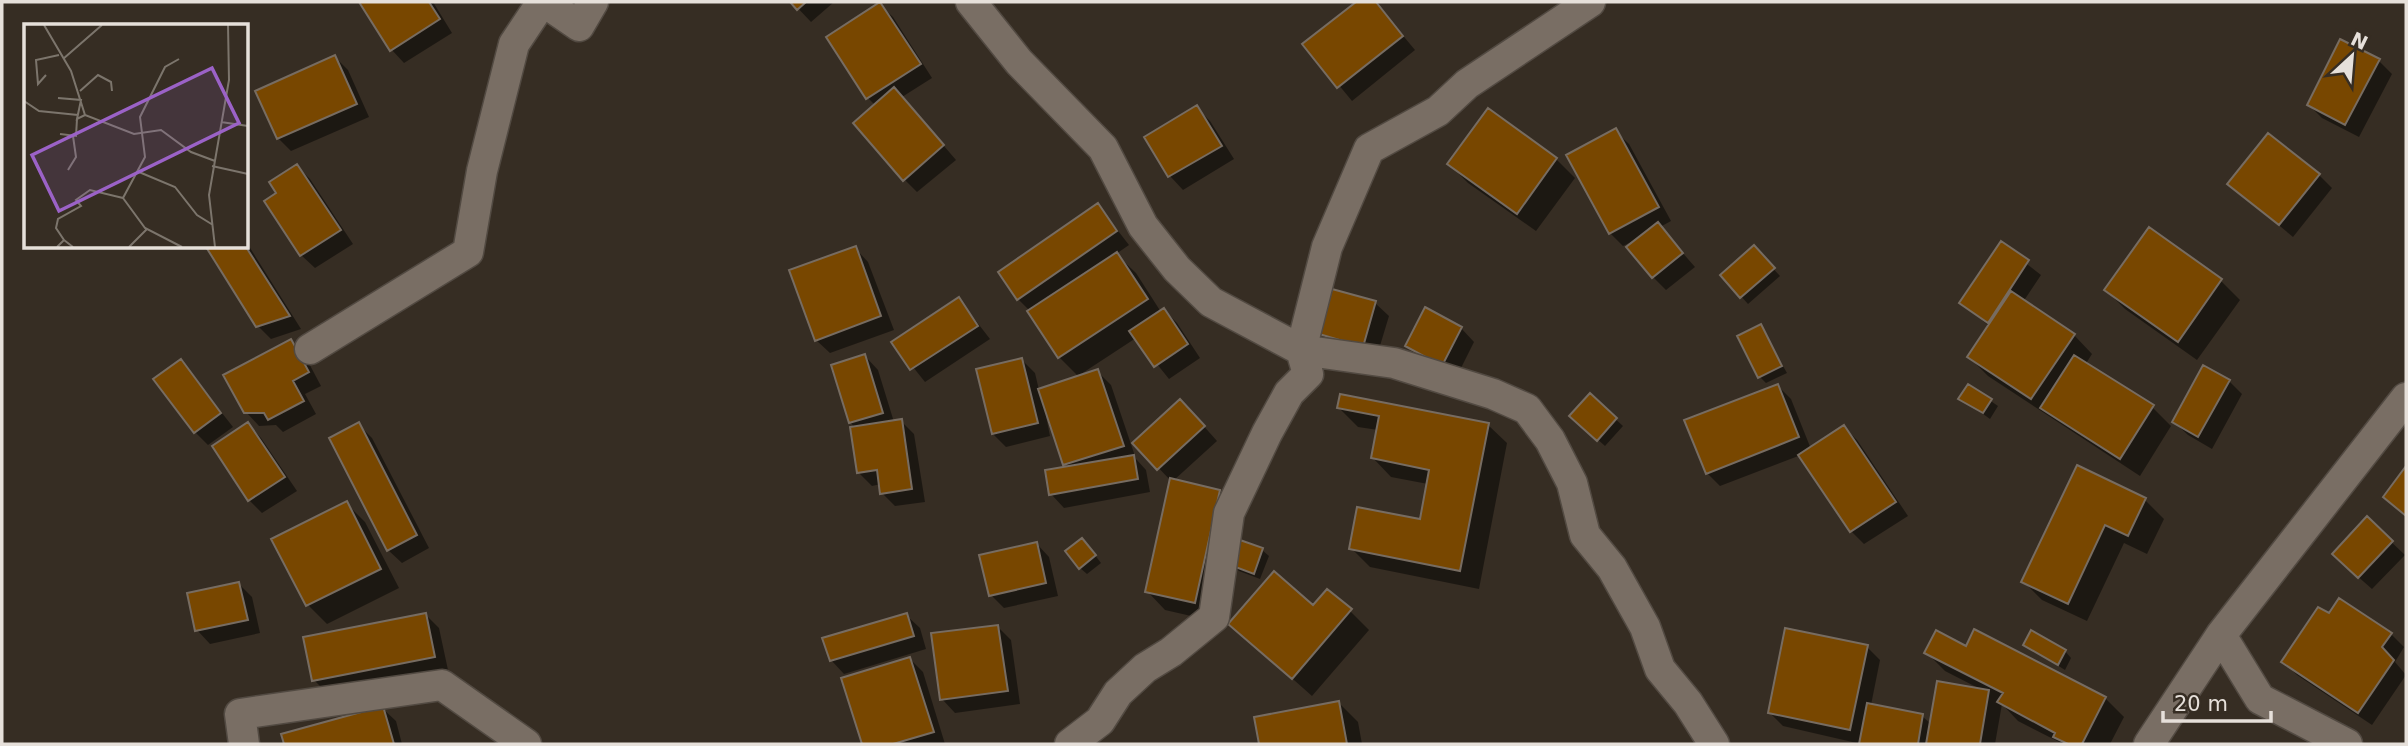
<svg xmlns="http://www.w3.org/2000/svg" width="2408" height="746" font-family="'DejaVu Sans',sans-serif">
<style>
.shadow{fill:#0007}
.building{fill:#784700;stroke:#776c61;stroke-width:2}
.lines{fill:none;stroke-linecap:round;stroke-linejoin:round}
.street-casing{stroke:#524a42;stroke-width:33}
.street{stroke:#796e64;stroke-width:30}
.inset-road{fill:none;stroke:#7c756c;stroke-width:2}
.view{fill:#9b62c7;fill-opacity:0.15;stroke:#9b62c7;stroke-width:3.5}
.inset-edge{fill:none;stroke:#e6e0da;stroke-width:3.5}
</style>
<rect width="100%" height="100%" fill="#362d23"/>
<path class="shadow" d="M361 2H433L452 33 404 63 391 49Z
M792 2H834L811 22Z
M1359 2H1375L1415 50 1352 101 1305 44Z
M879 4 893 17 932 78 902 97 956 160 917 192 904 179 875 105 868 98Z
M335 57 348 70 369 117 291 151 278 138Z
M2379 61 2392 74 2359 137 2322 118 2309 105Z
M1197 108 1210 121 1234 159 1183 190 1170 176 1146 138Z
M1615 131 1629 144 1671 221 1660 227 1695 267 1666 290 1653 277 1635 240 1623 246 1610 233Z
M1556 159 1575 178 1536 231 1468 183 1449 164Z
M297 166 310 179 353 244 315 268 301 255 266 201 278 194Z
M2319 175 2332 188 2293 237 2229 184Z
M1098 205 1129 245 1116 254 1136 273 1161 312 1164 310 1177 323 1200 358 1169 379 1136 338 1078 376 1059 357 1030 311 1018 299Z
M2149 230 2221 281 2240 300 2197 360 2125 309 2106 290Z
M247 243 301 329 271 339 258 326 208 247H247Z
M2001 244 2041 275 2023 302 2074 335 2092 354 2085 365 2152 407 2171 426 2140 476 1988 376 1969 357 1989 326 1961 303Z
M855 248 868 262 894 330 830 353 816 340Z
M1754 248 1780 276 1748 304 1722 275Z
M959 299 990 339 925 382 893 342Z
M1375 303 1389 316 1376 359 1335 347 1321 334Z
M1760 326 1787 373 1766 383 1760 377Z
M1461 328 1474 342 1456 378 1420 359 1407 346Z
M291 341 304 354 321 386 305 394 316 414 283 432 276 425 259 426 246 412Z
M865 356 878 370 894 422 901 421 914 434 925 502 895 506 882 493 881 484 872 486 858 472 855 428 850 422Z
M1022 360 1035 373 1039 390 1097 371 1111 385 1136 459 1146 470 1150 492 1064 508 1051 494 1068 468 1048 416H1046L1050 436 1006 447 993 434Z
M181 361 233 427 208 445 195 432Z
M2229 381 2242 394 2212 449 2188 435 2174 422Z
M1778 386 1791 399 1811 449 1844 427 1857 440 1908 516 1864 544 1851 531 1801 455 1720 486 1707 473Z
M1969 386 1998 406 1990 419 1961 398Z
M1590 396 1623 426 1605 446 1578 422Z
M1339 408 1488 425 1507 443 1479 589 1370 567 1351 548 1421 521 1428 484 1391 477 1373 458 1378 430 1358 427Z
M1193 414 1217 441 1173 481 1219 491 1238 510 1213 621 1165 610 1147 591 1171 481 1135 443Z
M248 424 261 438 297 491 262 513 249 500 214 446Z
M359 425 372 438 429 548 402 563 388 550Z
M2077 467 2145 500 2164 519 2147 554 2124 543 2087 621 2042 600 2023 581Z
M346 503 365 522 399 588 327 624 308 605 274 540Z
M2367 519 2405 555 2372 589 2347 567Z
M1036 543 1049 557 1058 596 1004 608 991 595Z
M1088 546 1101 563 1087 574 1080 568Z
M1262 550 1269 556 1260 579 1239 571 1232 564Z
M239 584 252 597 260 633 210 644 197 630Z
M1313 608 1350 611 1369 630 1312 696 1231 624Z
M426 615 439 628 448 670 327 693 314 680Z
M906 615 920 628 926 649 844 674 831 660Z
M2330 616 2391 634 2404 647 2395 662 2406 675 2372 725 2297 675 2284 662Z
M997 626 1011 640 1020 704 955 713 942 699Z
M2025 645 2065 651 2071 658 2065 670Z
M1867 647 1880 660 1871 705 1922 716 1931 724 1982 690 1945 671 1926 652 1967 648 2105 698 2124 717 2110 744H2063L2018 721 2002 704 1995 744H1861L1783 726 1770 713Z
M910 659 923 672 945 744H863L843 679Z
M1339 703 1358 722 1362 744H1261L1256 719Z
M382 708 396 721 402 744H286L283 736Z"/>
<path class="building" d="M359 2H429L440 19 390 51Z
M790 2H806L797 10Z
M880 2 921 64 866 99 826 37Z
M1356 2H1376L1403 36 1337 88 1302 44Z
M2340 39 2380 59 2345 125 2307 105Z
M335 55 357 104 277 139 255 91Z
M894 87 944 145 903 181 853 123Z
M1197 105 1222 146 1168 177 1144 137Z
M1488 108 1557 158 1517 214 1447 164Z
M1616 128 1659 207 1609 234 1566 155Z
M2268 133 2320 174 2279 225 2227 184Z
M297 164 341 230 300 256 264 201 276 193 269 182Z
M1098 203 1117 231 1017 300 998 272Z
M1658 222 1683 253 1652 278 1626 247Z
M2149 227 2222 279 2178 342 2104 290Z
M2001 241 2029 260 1988 323 1959 303Z
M1754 245 1775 268 1740 298 1720 275Z
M856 246 881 316 815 341 789 270Z
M206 247H246L290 316 256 327Z
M1117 252 1148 299 1058 358 1027 311Z
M1332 289 1376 301 1363 347 1319 334Z
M2011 291 2075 334 2031 399 1967 357Z
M959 297 978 326 910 370 891 342Z
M1425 307 1462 327 1442 366 1405 346Z
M1164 308 1188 344 1154 367 1129 331Z
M1761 324 1782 366 1758 378 1737 336Z
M291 339 309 372 293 381 304 401 268 420 264 413H244L223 375Z
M865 354 883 413 849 423 831 365Z
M2074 355 2154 405 2120 459 2040 408Z
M1022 358 1038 423 992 434 976 369Z
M181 359 221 413 194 433 153 379Z
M2203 365 2230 380 2198 437 2172 422Z
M1098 369 1124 446 1063 465 1038 389Z
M1778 384 1799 437 1706 474 1684 420Z
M1968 384 1992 399 1983 413 1958 399Z
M1590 393 1617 418 1597 441 1569 416Z
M1340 394 1489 423 1460 571 1349 549 1357 507 1420 519 1429 470 1371 458 1379 416 1337 408Z
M1180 399 1205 426 1157 470 1132 443Z
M902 419 912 489 880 494 877 470 857 473 850 427Z
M248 422 285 477 248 501 212 446Z
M359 422 417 535 387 551 329 438Z
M1844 425 1896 502 1850 532 1798 455Z
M1134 455 1138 479 1049 495 1045 470Z
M2077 465 2146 498 2128 536 2105 525 2068 604 2021 582Z
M2406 466V516L2383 497Z
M1170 478 1220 490 1195 603 1145 592Z
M347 501 381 569 306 606 271 539Z
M2367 516 2393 541 2358 578 2332 554Z
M1082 538 1096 555 1079 569 1065 551Z
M1240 540 1263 548 1254 574 1230 565Z
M1037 542 1046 583 989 596 979 555Z
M1274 571 1313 605 1327 589 1352 609 1292 679 1228 624Z
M239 582 248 620 195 631 187 593Z
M2339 598 2392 633 2382 647 2394 660 2358 713 2281 662 2318 607 2329 613Z
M426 613 435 657 312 681 303 637Z
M907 613 914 636 830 661 822 638Z
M998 625 1008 691 940 700 931 633Z
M1785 628 1868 645 1850 730 1768 713Z
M1974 629 2106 697 2082 744H2068L2053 737 2055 733 1997 702 2003 693 1924 653 1936 630 1966 646Z
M2031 630 2066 650 2058 665 2023 645Z
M910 657 934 732 893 744H862L841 678Z
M1937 681 1989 690 1980 744H1926Z
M1339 701 1347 744H1259L1254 717Z
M1867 703 1923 714 1918 744H1859Z
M383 706 394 744H284L281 734Z"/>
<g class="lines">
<defs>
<path id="street" d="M544 2 579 26 593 2
M971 2 1019 62 1103 148 1143 226 1177 269 1211 302 1301 350 1394 363 1493 394 1527 409 1550 440 1572 483 1585 535 1612 568 1645 627 1660 669 1688 703 1714 744
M310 349 468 252 482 171 514 44 542 2
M2221 635 2260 699 2347 744
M244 744 240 714 442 685 526 744
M1070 744 1100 721 1118 693 1145 668 1171 652 1214 617 1229 513 1267 433 1289 393 1308 374 1301 350 1327 247 1369 149 1438 111 1467 84 1590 2
M2149 744 2221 635 2406 398"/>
</defs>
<use href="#street" class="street-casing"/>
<use href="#street" class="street"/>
</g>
<g transform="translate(24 24)">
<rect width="224" height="224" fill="#362d23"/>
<path class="inset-road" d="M20 1 47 47 61 91 110 110 137 106 167 128 191 137M39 35 78 1M155 35 141 43 116 93 121 133 99 174 121 204 158 223M22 51 14 60 12 36 35 31M56 67 74 51 87 58 88 67M34 74 57 76 53 95 61 91M0 77 15 87 54 91M197 98 224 102M36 110 52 112 53 95M188 142 224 150M44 146 52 133 49 112M115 148 151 163 173 191 189 201M40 216 32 204 34 195 57 182 52 176 66 166 99 174M33 223 40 216 49 223M105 223 123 205M191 223 185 171 205 56 204 1"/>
<path class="view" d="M188 44 215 99 35 187 8 131Z"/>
<rect width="224" height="224" class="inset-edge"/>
</g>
<rect width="2408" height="746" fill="none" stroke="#e6e0da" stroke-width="7"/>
<g transform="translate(2352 56) rotate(26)" stroke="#362d23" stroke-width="5" paint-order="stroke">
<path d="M0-5L12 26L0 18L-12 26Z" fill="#e6e0da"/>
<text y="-10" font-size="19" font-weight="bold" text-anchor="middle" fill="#e6e0da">N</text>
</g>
<path d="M2163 711v10h108v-10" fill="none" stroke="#e6e0da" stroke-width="3.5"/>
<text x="2174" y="711" font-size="21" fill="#e6e0da" stroke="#362d23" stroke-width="5" paint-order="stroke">20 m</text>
</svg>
